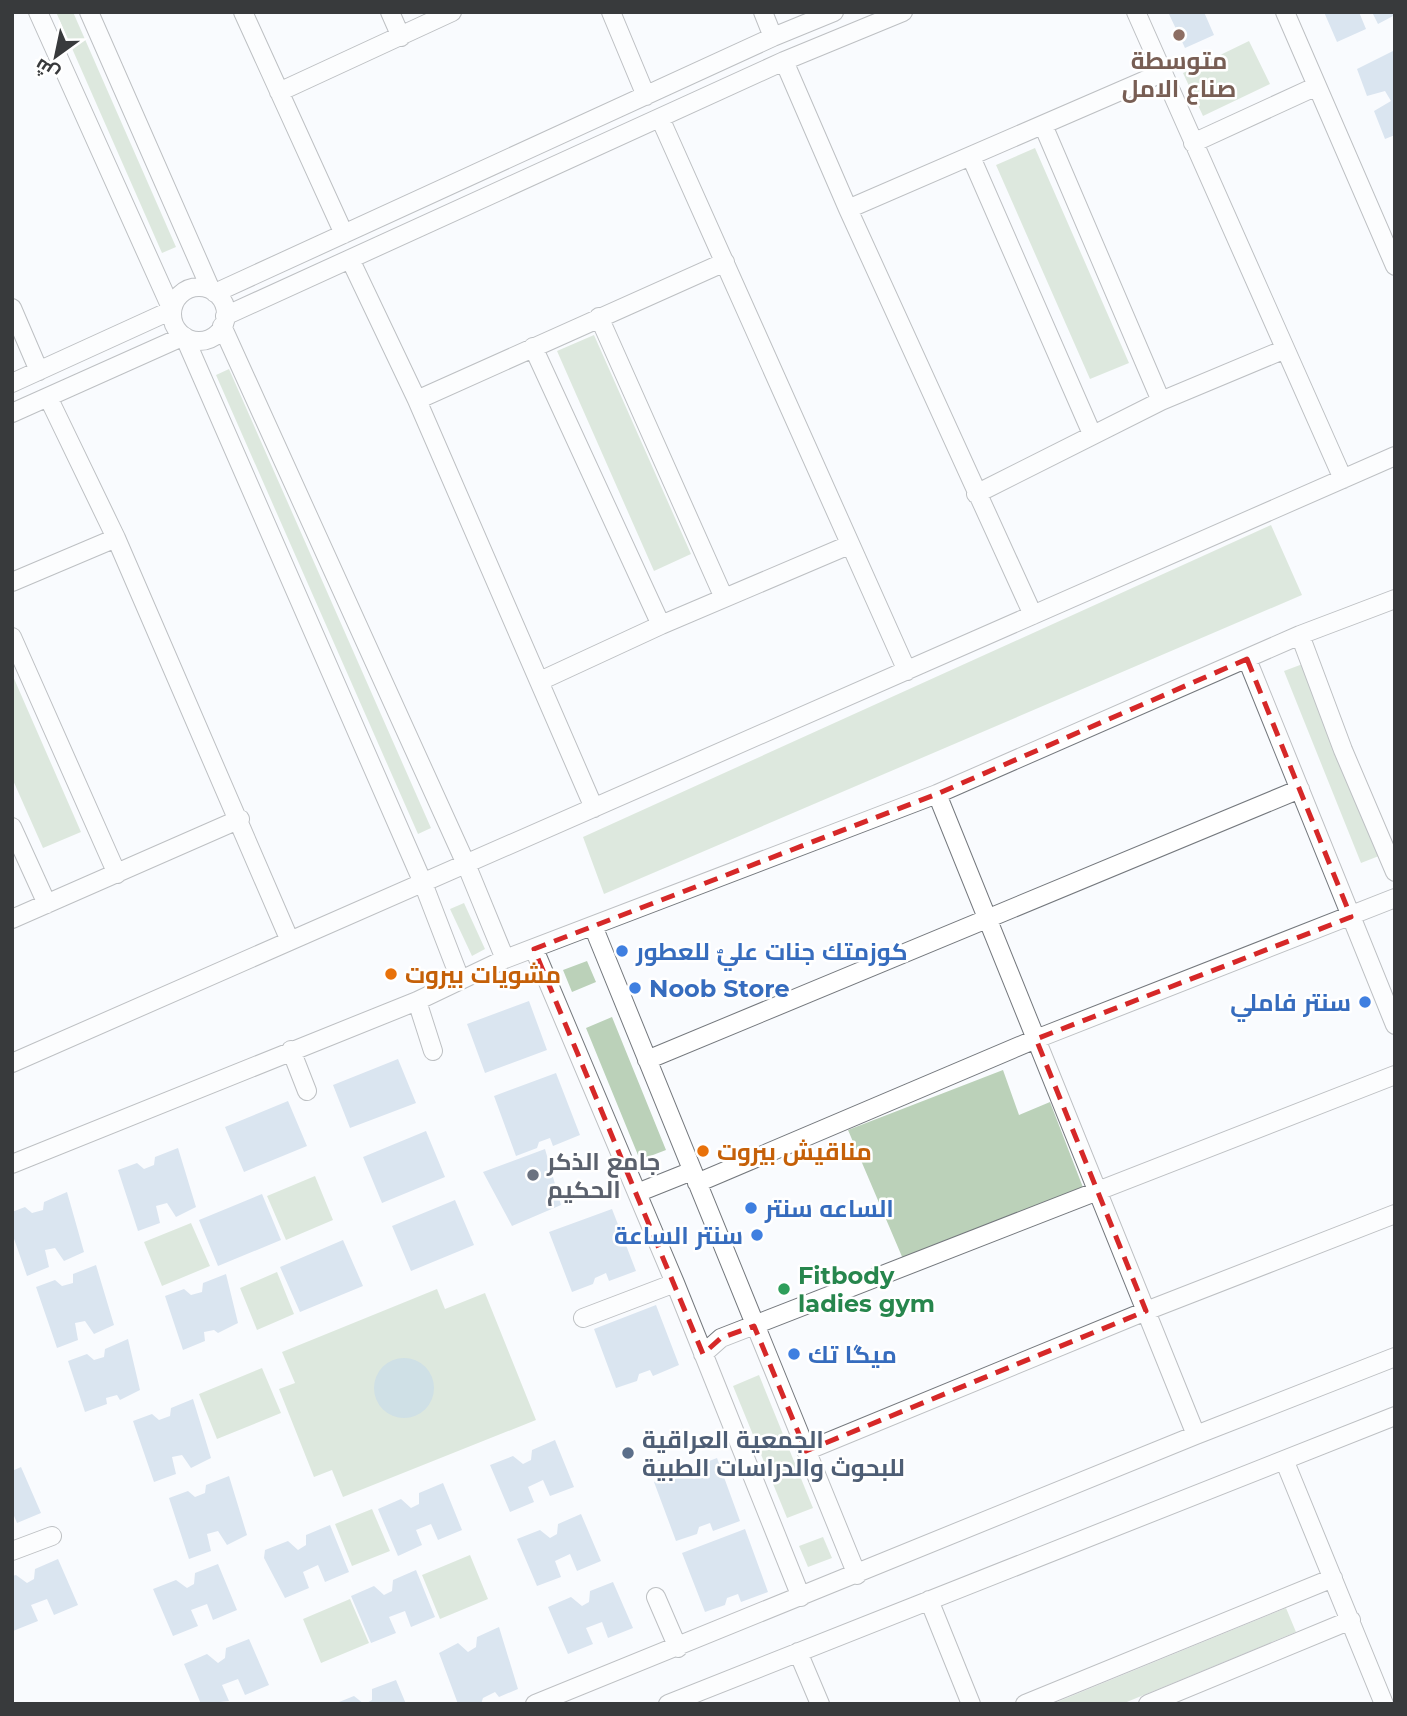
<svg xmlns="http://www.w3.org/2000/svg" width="1407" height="1716" font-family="Montserrat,Cairo,sans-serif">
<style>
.green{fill:#bbd1b9}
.water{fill:#9bbec9}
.building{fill:#b4c9e1}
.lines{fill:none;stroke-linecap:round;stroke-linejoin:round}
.street-casing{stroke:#74787d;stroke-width:20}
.street{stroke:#fff;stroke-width:18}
.marked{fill:none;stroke:#d62828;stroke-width:5;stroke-dasharray:14 9;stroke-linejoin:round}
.education-dot{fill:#8d6e63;stroke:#fff;stroke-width:2.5}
.shop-dot{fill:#3f7fe0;stroke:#fff;stroke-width:2.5}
.food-dot{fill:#e8710a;stroke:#fff;stroke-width:2.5}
.worship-dot{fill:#6b7280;stroke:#fff;stroke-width:2.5}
.leisure-dot{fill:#2e9e5b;stroke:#fff;stroke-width:2.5}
.service-dot{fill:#5c6f8a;stroke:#fff;stroke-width:2.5}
.labels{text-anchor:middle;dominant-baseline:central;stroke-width:5;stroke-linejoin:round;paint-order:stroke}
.education-label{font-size:24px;font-weight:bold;fill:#785e54;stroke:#fff}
.shop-label{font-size:24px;font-weight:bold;fill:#366cbe;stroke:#fff;text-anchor:start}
.food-label{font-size:24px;font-weight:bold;fill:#c56008;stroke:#fff;text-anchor:start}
.worship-label{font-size:24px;font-weight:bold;fill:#5b616d;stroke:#fff;text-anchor:start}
.leisure-label{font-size:24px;font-weight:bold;fill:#27864d;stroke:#fff;text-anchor:start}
.service-label{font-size:24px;font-weight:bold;fill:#4e5e75;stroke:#fff;text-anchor:start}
</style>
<rect width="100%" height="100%" fill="#f9fbfe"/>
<path class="green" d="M56 12H73L176 247 162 253Z
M1249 41 1270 84 1203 116 1183 73Z
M1035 148 1129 363 1090 379 996 165Z
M594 335 691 554 654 571 557 351Z
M229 369 431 828 418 834 216 375Z
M1271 525 1302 595 604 894 583 837Z
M1308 662 1384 854 1361 863 1284 671Z
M12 674 81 832 43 848 12 778Z
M464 903 485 949 472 956 450 909Z
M587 961 596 982 572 992 563 970Z
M612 1017 666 1150 640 1160 586 1028Z
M1003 1070 1019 1115 1050 1102 1084 1190 903 1259 848 1130Z
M315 1176 333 1220 286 1240 267 1196Z
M191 1223 210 1266 162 1286 144 1242Z
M277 1272 294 1314 257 1330 240 1288Z
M437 1289 445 1309 485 1293 536 1420 343 1497 332 1470 314 1477 279 1389 295 1383 282 1352Z
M262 1368 281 1413 217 1439 199 1394Z
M759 1375 813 1508 787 1518 733 1386Z
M372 1509 390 1551 352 1566 335 1524Z
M823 1537 832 1558 808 1567 799 1546Z
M470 1555 488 1599 440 1619 422 1575Z
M350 1599 369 1643 321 1663 303 1619Z
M1286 1608 1296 1632 1122 1704H1052Z"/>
<path class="water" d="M374 1388a30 30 0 1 1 60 0a30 30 0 1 1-60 0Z"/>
<path class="building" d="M1168 12H1204L1214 35 1185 48Z
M1324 12H1359L1366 29 1337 42Z
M1372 12H1395V15L1378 24Z
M1395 50V135L1385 139 1374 111 1391 101 1385 91 1367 96 1357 69Z
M529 1001 547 1050 485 1073 467 1024Z
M398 1059 416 1103 350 1128 333 1085Z
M556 1073 580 1135 553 1146 550 1138 539 1142 537 1148 516 1156 494 1096Z
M288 1101 307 1146 244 1172 225 1127Z
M426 1131 445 1177 382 1203 363 1157Z
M178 1148 196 1207 176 1217 167 1203 156 1206 160 1223 138 1231 118 1170 137 1163 144 1169 154 1165 155 1157Z
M545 1149 561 1205 512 1226 483 1172Z
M67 1192 84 1252 64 1261 55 1248 45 1250 49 1267 27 1276 12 1233V1212L25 1207 32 1213 43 1210 44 1202Z
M262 1194 281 1240 218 1266 199 1220Z
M455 1200 474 1245 411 1271 392 1226Z
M612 1209 636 1271 609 1281 606 1273 595 1278 593 1284 572 1292 549 1232Z
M343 1240 363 1286 300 1312 280 1267Z
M96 1265 114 1325 94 1334 85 1321 75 1323 78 1340 57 1348 36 1287 55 1280 62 1286 73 1283V1274Z
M226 1274 238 1323 218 1333 214 1330 204 1332 205 1341 183 1350 165 1296 184 1289 191 1295 202 1292 203 1283Z
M656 1305 679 1365 653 1376 650 1370 639 1374 637 1381 616 1388 594 1329Z
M128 1339 140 1390 120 1400 117 1395 106 1398 107 1404 85 1412 68 1361 87 1354 94 1360 104 1357 105 1349Z
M193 1399 211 1458 191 1468 182 1455 172 1457 176 1474 154 1482 133 1421 152 1414 159 1420 170 1416 171 1408Z
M555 1440 574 1487 550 1496 543 1480 528 1487 534 1502 510 1512 490 1465 513 1456 523 1464 531 1460 532 1450Z
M717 1458 740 1521 713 1531 710 1523 699 1527 697 1534 676 1541 654 1482Z
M21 1467 41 1513 17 1523 12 1511V1471Z
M229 1476 247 1535 227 1545 218 1531 207 1534 211 1551 189 1559 169 1498 188 1491 195 1497 205 1493 206 1485Z
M443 1483 462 1530 438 1540 431 1524 416 1530 422 1545 398 1556 378 1509 401 1499 411 1508 419 1504V1493Z
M581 1514 601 1561 577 1571 570 1554 555 1561 561 1577 537 1586 517 1539 540 1530 550 1538 557 1534 558 1524Z
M330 1525 349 1572 325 1582 318 1565 303 1572 309 1588 285 1598 264 1558 265 1550 288 1541 298 1550 306 1545V1535Z
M745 1529 768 1592 741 1602 738 1594 727 1598 725 1605 705 1612 682 1553Z
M58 1559 78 1605 54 1615 47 1599 31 1605 38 1621 13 1631 12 1576 16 1575 27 1583 34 1579 35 1569Z
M218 1564 237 1610 213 1620 207 1604 191 1610 198 1626 173 1636 153 1589 176 1580 187 1588 194 1584 195 1573Z
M416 1570 435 1617 411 1627 405 1611 389 1617 396 1633 371 1643 351 1596 374 1586 384 1595 392 1591 393 1580Z
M613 1582 633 1628 608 1638 602 1622 586 1628 593 1644 568 1654 548 1607 571 1597 582 1606 589 1602 590 1591Z
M499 1627 518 1689 499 1697 495 1692 483 1698 481 1704H458L439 1653 458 1643 468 1652 476 1647 477 1637Z
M249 1639 269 1685 245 1695 238 1679 222 1685 229 1701 201 1704 184 1664 207 1654 218 1663 225 1658 226 1648Z
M396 1680 406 1704H365L372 1700V1689Z
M354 1696 364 1704H334Z"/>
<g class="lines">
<defs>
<path id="street" d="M89 12 211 290
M243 12 344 234
M390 12 401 37
M611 12 646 96
M763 12 773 37
M1136 12 1343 479
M1285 12 1395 266
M784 61 848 209 1033 615
M279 92 452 12
M660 118 907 671
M1043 125 1161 401
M1193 143 1317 86
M971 157 1092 434
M848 209 1162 73
M350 259 417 400 594 808
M172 314a27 27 0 1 1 54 0a27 27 0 1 1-54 0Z
M215 293 773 37 834 12
M12 308 39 371
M225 316 784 61 903 12
M599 317 724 598
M222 326 466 864 505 959
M533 347 661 625
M12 383 172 310 38 12
M48 397 116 538 290 941
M417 400 725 262
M12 413 184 336 423 883 460 979
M976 494 1161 401 1283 350
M12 582 116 538
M1300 635 1343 750 1395 872
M12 637 117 874
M1247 659 1395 1025
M540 681 661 625 849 545
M937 794 1196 1435
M12 827 47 904
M12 919 240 819
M593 926 857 1575
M534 949 675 1283 801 1597
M417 1001 433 1051
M291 1050 307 1091
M647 1060 1300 789
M12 1063 1395 456
M12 1164 417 1001 505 959 937 794 1300 635 1395 599
M697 1183 1036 1039 1395 898
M637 1193 692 1171
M583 1318 675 1283
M703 1354 721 1338 1395 1075
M806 1451 1146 1311 1395 1214
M1285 1462 1384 1704
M12 1551 52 1536
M656 1597 678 1648
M929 1600 971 1704
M798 1652 820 1704
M535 1704 1196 1435 1395 1357
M668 1704 1395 1416
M1025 1704 1333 1578
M1148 1704 1351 1620"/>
</defs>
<use href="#street" class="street-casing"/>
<use href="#street" class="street"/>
</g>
<path d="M0 0H1407V1716H0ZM1247 659 1351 917 1036 1039 1146 1311 806 1451 754 1326 721 1338 703 1354 534 949 937 794Z" fill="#f9fbfe" fill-opacity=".55" fill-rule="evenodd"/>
<path class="marked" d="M1247 659 1351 917 1036 1039 1146 1311 806 1451 754 1326 721 1338 703 1354 534 949 937 794Z"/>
<circle class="education-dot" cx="1179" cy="35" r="7"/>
<g class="shop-dot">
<circle cx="622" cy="951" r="7"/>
<circle cx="635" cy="988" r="7"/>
<circle cx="1365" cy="1002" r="7"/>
<circle cx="751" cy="1208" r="7"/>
<circle cx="757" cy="1235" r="7"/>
<circle cx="794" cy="1354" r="7"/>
</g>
<g class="food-dot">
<circle cx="391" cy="974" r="7"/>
<circle cx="703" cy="1151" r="7"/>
</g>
<circle class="worship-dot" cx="533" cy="1175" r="7"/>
<circle class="leisure-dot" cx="784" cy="1289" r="7"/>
<circle class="service-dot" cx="628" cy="1453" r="7"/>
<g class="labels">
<g class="education-label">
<text x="1179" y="60">متوسطة<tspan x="1179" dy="28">صناع الامل</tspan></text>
</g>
<g class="shop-label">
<text x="636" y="951">كوزمتك جنات عليٌ للعطور</text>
<text x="649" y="988">Noob Store</text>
<text x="1351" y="1002" text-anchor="end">سنتر فاملي</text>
<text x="765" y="1208">الساعه سنتر</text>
<text x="743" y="1235" text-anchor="end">سنتر الساعة</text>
<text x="808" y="1354">ميگا تك</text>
</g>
<g class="food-label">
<text x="405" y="974">مشويات بيروت</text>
<text x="717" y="1151">مناقيش بيروت</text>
</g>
<g class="worship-label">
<text x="547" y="1161">جامع الذكر<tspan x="547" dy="28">الحكيم</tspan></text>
</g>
<g class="leisure-label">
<text x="798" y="1275">Fitbody<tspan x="798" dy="28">ladies gym</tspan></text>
</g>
<g class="service-label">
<text x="642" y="1439">الجمعية العراقية<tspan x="642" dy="28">للبحوث والدراسات الطبية</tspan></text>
</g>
</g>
<rect width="1407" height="1716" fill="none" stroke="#383a3c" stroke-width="28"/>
<g transform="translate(56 56) rotate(213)" stroke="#ffffff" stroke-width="5" paint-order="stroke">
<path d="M0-5L12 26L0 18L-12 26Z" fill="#383a3c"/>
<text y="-10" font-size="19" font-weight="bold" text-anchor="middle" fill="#383a3c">ش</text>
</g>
</svg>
